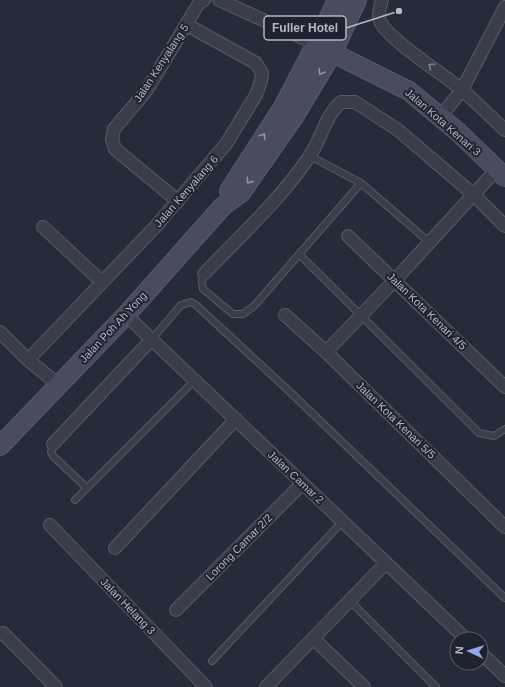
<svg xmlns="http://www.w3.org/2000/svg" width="505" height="687" font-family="Arial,sans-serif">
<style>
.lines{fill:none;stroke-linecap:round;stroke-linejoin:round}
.lane-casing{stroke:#585b68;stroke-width:8}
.street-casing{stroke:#585b68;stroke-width:14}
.secondary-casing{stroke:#585b68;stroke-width:20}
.lane{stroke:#3a3d4a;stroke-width:6}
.street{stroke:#3a3d4a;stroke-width:12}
.secondary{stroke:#484c5d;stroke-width:18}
.oneway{stroke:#7e818e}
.oneway2{stroke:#8f93a1}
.labels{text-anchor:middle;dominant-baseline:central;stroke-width:4;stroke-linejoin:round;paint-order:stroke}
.street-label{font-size:11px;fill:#b5b9c6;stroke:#1f222f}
.leader{fill:none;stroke:#b5b9c6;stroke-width:1.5}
.callout-dot{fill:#b5b9c6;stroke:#1f222f;stroke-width:1.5}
.callout{fill:#1f222f;stroke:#b5b9c6;stroke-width:1.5}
.callout-label{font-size:12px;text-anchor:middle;font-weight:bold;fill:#b5b9c6}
</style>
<rect width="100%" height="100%" fill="#262b3a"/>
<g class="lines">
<defs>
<path id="lane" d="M310 156 361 183 429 242
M300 255 479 433 494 436 505 429
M204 274 202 282 203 289 233 314H243L254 306 361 183
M152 339 181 305 191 302 196 305 289 391 505 598
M53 444 51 452 53 456 87 488
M75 500 195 380
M349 600 436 687
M212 661 343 521"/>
<path id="street" d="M219 0 316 44
M382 0C380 6 378 15 380 21 387 39 445 75 462 90 477 103 491 117 505 130
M440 117 462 90 505 7
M178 201 115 149 112 139 114 129 147 90 199 3 204 0
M43 227 102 282
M348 236 505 387
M204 274C240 236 280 200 309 157 321 140 325 116 341 102H355L398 130 474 195 505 226
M126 315 466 639
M285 315 326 352 505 527
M0 332 28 360 59 385
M326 352 395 280 497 169
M28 360 156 226 226 144 256 95 261 81 262 73 256 63 187 25
M53 444 152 339
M50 525 206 687
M115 548 236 419
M176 610 302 484
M3 633 56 687
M313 638 364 687
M481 653 505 676
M266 687 386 563"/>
<path id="secondary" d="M323 48 409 91 458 132 505 177
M229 191 283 107 316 44 337 0
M0 446 126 315 223 206 241 193 294 117 333 52 357 0"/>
</defs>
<use href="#lane" class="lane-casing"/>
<use href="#street" class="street-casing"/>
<use href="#secondary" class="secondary-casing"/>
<use href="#lane" class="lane"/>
<use href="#street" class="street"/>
<use href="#secondary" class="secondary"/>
</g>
<defs><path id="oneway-chevron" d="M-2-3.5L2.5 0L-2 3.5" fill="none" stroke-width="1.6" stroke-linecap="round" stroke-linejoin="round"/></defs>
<use class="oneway" href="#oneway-chevron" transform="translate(431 66) rotate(-143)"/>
<g class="oneway2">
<use href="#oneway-chevron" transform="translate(321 72) rotate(121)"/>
<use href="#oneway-chevron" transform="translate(263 136) rotate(-57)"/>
<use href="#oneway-chevron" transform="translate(249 181) rotate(125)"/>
</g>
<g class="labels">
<g class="street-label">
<text transform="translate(161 63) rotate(-57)">Jalan Kenyalang 5</text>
<text transform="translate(443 122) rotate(41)">Jalan Kota Kenari 3</text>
<text transform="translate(186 191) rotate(-49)">Jalan Kenyalang 6</text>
<text transform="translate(427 311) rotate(44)">Jalan Kota Kenari 4/5</text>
<text transform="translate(113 327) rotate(-47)">Jalan Poh Ah Yong</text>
<text transform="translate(396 420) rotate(44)">Jalan Kota Kenari 5/5</text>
<text transform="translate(296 477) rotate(43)">Jalan Camar 2</text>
<text transform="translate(239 547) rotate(-45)">Lorong Camar 2/2</text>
<text transform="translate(128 606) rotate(46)">Jalan Helang 3</text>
</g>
</g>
<path class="leader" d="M399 11L346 28"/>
<circle class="callout-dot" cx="399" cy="11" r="4"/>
<rect class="callout" x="264" y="16" width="82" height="24" rx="4"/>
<g class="callout-label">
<text x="305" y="32">Fuller Hotel</text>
</g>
<g transform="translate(469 651) rotate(274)"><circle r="19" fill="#1f222f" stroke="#5b5e6b"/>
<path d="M0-3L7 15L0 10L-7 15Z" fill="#96a6ea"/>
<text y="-6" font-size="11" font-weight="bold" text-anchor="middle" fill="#b5b9c6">N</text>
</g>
</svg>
